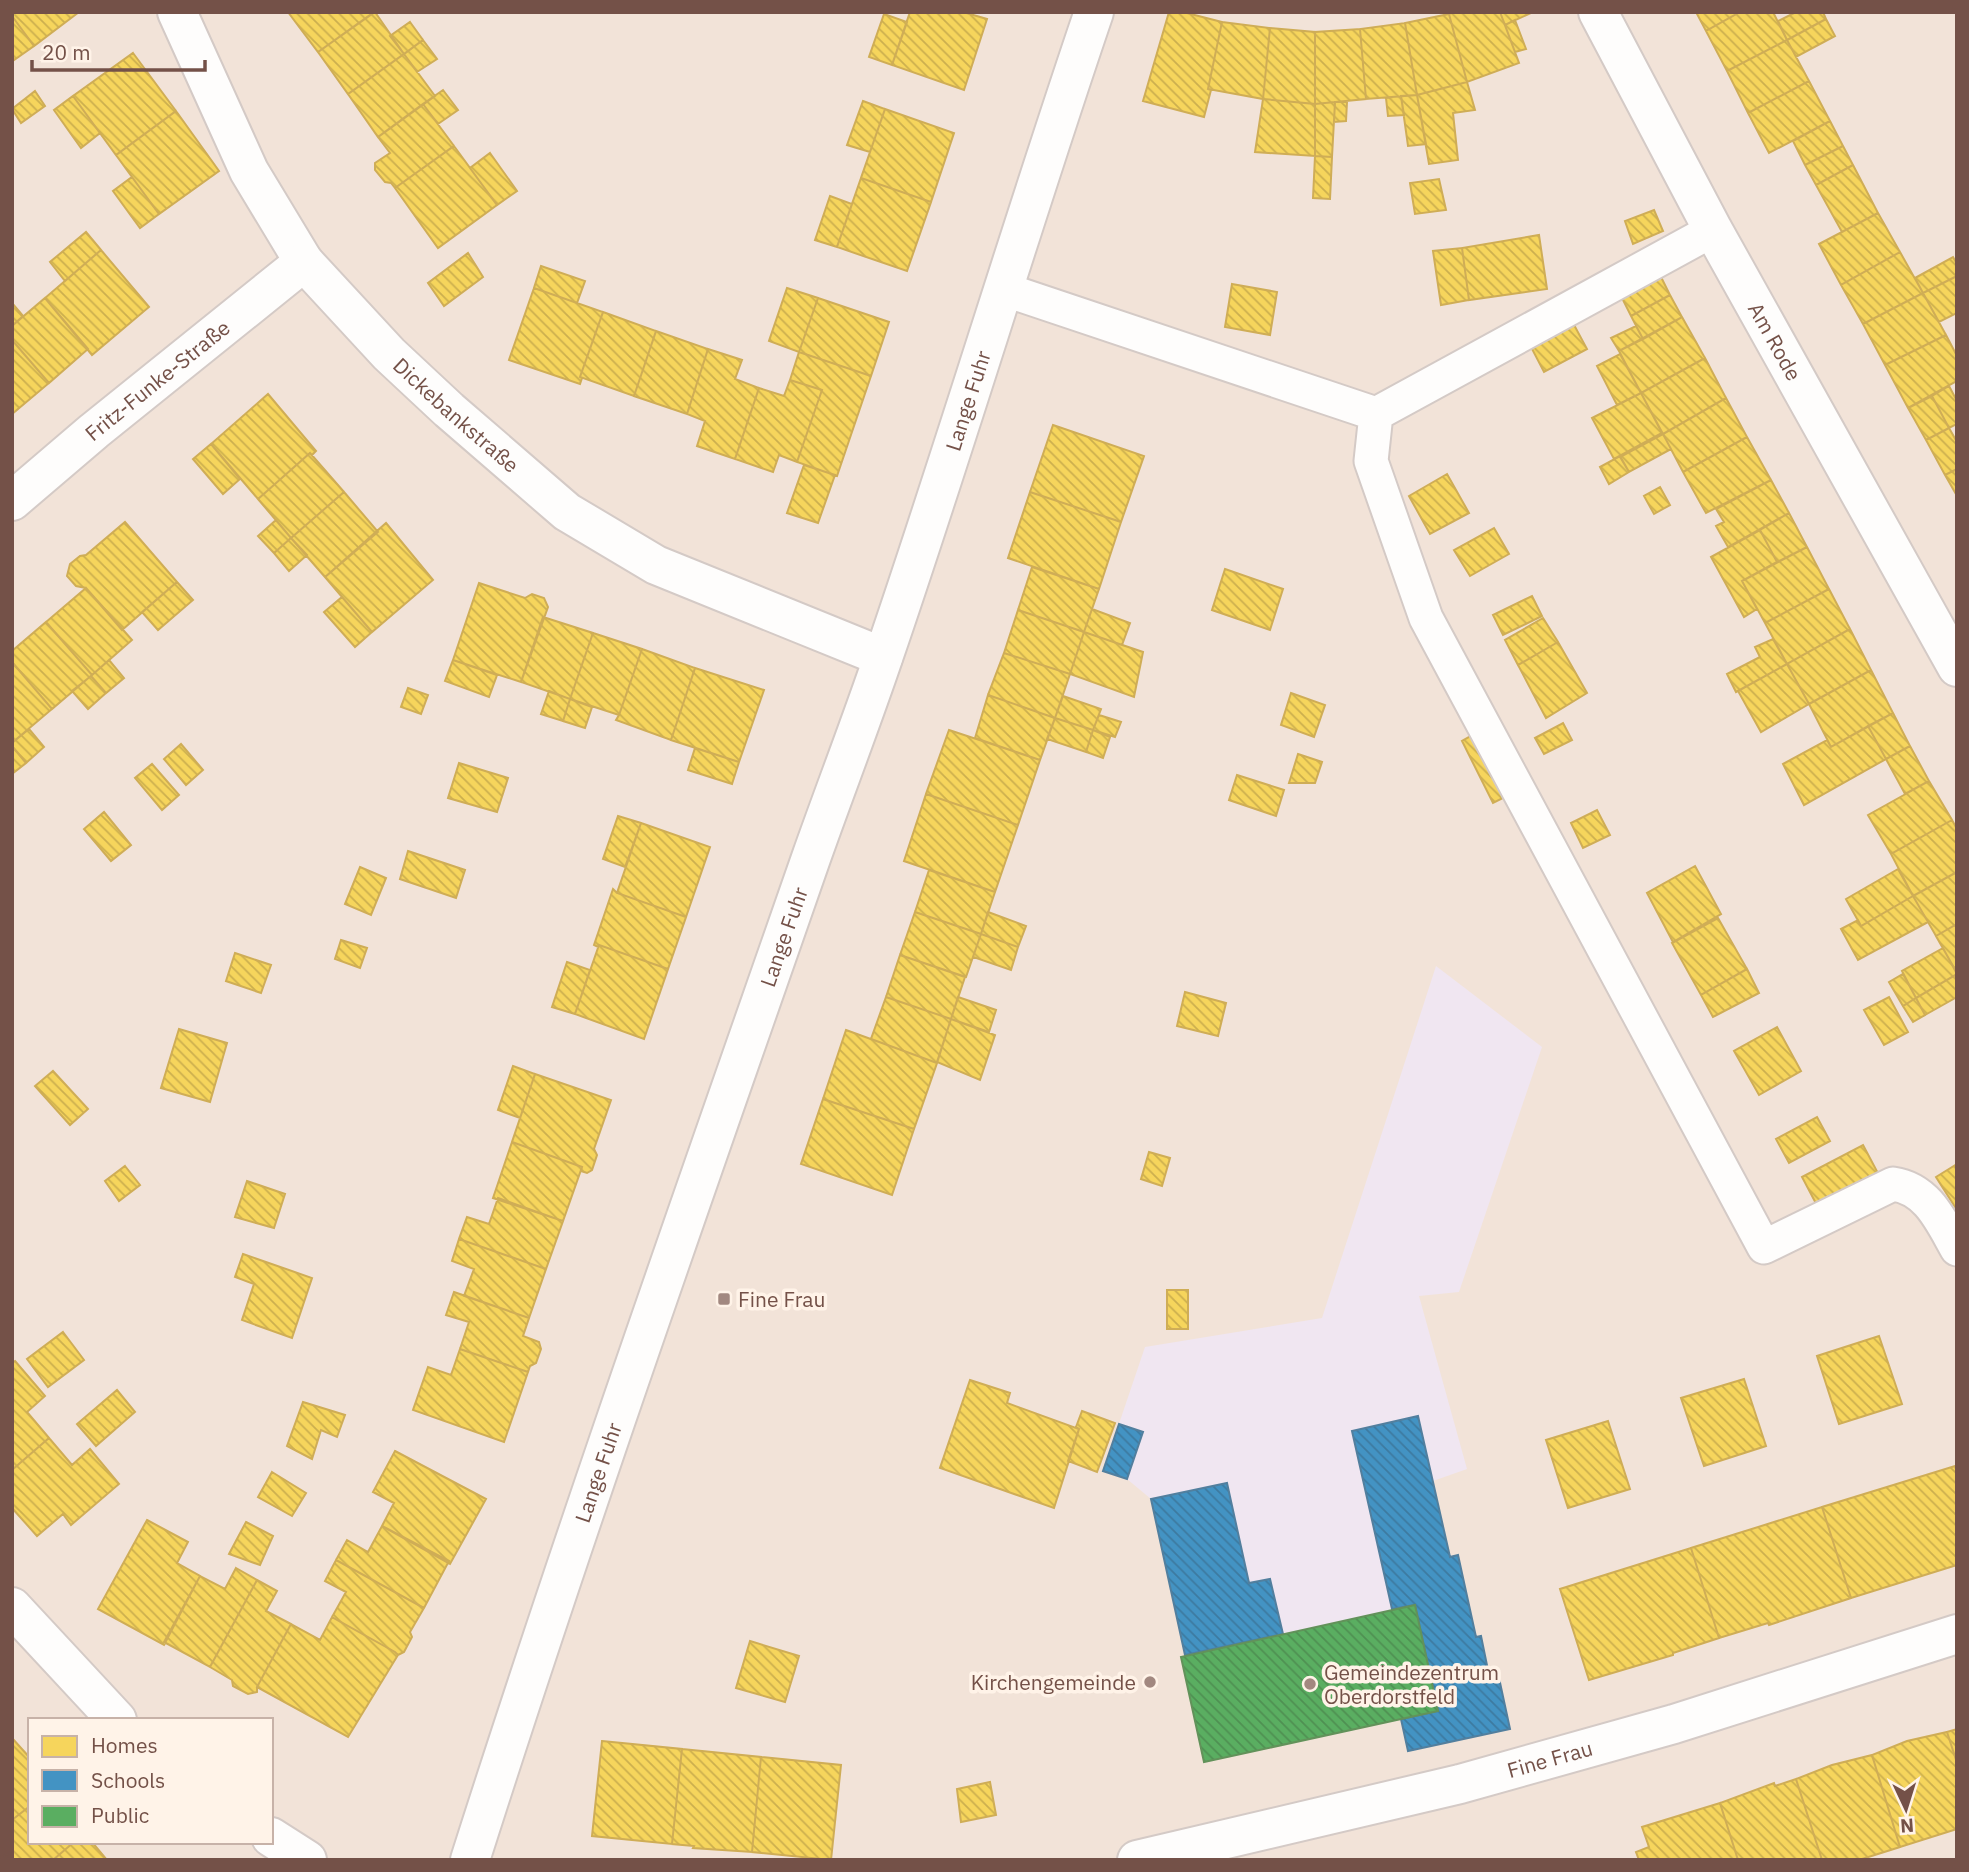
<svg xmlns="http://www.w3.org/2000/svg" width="1969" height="1872" font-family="'IBM Plex Sans',sans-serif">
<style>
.residential{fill:#f2e3d8;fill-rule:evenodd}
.education{fill:#f0e6f1}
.homes{fill:url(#homes-back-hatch);stroke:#cfad56;stroke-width:2}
.schools{fill:url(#schools-back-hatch);stroke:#527f9e;stroke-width:2}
.public{fill:url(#public-back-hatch);stroke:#62925a;stroke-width:2}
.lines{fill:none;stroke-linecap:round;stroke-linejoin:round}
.lane-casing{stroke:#d4cac6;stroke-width:37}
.street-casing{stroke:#d4cac6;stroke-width:42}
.lane{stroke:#fefdfc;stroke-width:33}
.street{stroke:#fefdfc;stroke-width:38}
.poi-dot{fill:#a28880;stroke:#fff3e8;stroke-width:2.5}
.labels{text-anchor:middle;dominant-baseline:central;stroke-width:7;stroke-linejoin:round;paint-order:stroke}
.street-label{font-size:21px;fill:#745148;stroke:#fff3e8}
.poi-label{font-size:21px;fill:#745148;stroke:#fff3e8;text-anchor:start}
</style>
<defs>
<pattern id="homes-back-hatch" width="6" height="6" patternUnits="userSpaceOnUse" patternTransform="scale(1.75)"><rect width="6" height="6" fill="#f6d55c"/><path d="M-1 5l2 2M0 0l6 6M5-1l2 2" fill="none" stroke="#ccaf4e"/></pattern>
<pattern id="schools-back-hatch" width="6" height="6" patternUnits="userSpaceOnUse" patternTransform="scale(1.75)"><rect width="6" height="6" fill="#4393c3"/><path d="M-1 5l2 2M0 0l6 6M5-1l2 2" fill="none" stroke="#3d7aa0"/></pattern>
<pattern id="public-back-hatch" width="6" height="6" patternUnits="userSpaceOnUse" patternTransform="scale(1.75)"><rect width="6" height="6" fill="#5aae61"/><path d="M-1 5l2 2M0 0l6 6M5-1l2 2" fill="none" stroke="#4f9052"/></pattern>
</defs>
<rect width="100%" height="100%" fill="#f6efe8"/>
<path class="residential" d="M12 12H1957V1860H12ZM30 1720H271V1842H30Z"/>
<path class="education" d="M1436 966 1542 1047 1459 1292 1419 1296 1467 1469 1433 1481 1450 1556 1458 1555 1476 1636H1481L1490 1680 1499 1678 1510 1729 1408 1751 1401 1719 1438 1710 1415 1605 1283 1634 1270 1579 1249 1583 1227 1483 1151 1499 1127 1479 1103 1471 1145 1347 1322 1318Z"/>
<path class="homes" d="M12 12H79L34 46 12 16Z
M288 12H374L318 52Z
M375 12 404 54 348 94 318 52Z
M910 12H963L987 19 964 90 892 65Z
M1169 12H1183L1222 22 1208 89 1211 90 1204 117 1143 101Z
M1453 12H1500L1519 63 1467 82 1449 14Z
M1500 12H1533L1505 25Z
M1696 12H1740L1706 31Z
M1740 12H1773L1787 40 1727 71 1706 31Z
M1796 12H1823L1826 19 1787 40 1778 21Z
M884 14 907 22 892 65 869 57Z
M1449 14 1467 82 1417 95 1405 23Z
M12 16 34 46 14 60 12 57Z
M1826 19 1835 36 1796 57 1787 40Z
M1515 20 1526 49 1515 52 1505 25Z
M410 22 423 40 404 54 390 36Z
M1222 22 1270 28 1263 99 1208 89Z
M1405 23 1417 95 1366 99 1360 29Z
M1270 28 1315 32V104L1263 99Z
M1360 29 1366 99 1315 104V32Z
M423 40 437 59 417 72 404 54Z
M1787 40 1809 81 1748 113 1727 71Z
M133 53 176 111 116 155 73 96Z
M404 54 435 96 378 137 348 94Z
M1809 81 1830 121 1769 153 1748 113Z
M1467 82 1475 110 1453 113 1458 160 1429 164 1417 95Z
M443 90 458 110 438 124 423 104Z
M35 91 45 106 21 123 12 109Z
M1417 95 1426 144 1408 146 1401 96Z
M73 96 100 133 81 148 54 110Z
M1401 96 1404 115 1388 116 1386 98Z
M1263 99 1315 104V156L1255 152Z
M863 101 885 109 870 152 847 145Z
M1335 102H1347L1346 121 1334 122Z
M1335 102 1332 157 1315 156V104Z
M423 104 454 146 395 188 391 183 385 182 375 170V163L390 153 378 137Z
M885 109 954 133 931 202 861 178Z
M176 111 219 171 159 214 116 155Z
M1830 121 1843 146 1805 165 1793 141Z
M454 146 497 205 438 248 395 188Z
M1843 146 1853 165 1816 185 1805 165Z
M490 153 517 191 497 205 470 168Z
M1315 156 1332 157 1330 199 1313 198Z
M1853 165 1878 213 1842 232 1816 185Z
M132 177 159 214 140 228 113 191Z
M861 178 931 202 907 271 837 247Z
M1439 179 1446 210 1415 214 1410 183Z
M830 196 852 204 837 247 815 240Z
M1654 210 1663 231 1633 244 1625 221Z
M1878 213 1900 252 1841 285 1819 244Z
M86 232 101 250 65 281 50 262Z
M1539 235 1547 289 1469 300 1462 248Z
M1462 248 1469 300 1441 305 1433 251Z
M101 250 149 307 92 355 45 298Z
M1900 252 1923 293 1863 324 1841 285Z
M468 253 483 277 444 306 428 283Z
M1953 257 1957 264V276L1923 293 1915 278Z
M541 266 585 281 577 303 534 288Z
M1957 276V313L1939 322 1923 293Z
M1661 277 1670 295 1631 316 1622 298Z
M1232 284 1277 292 1270 335 1225 327Z
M534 288 603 312 580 377 582 378 580 384 509 360Z
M787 288 818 298 799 352 769 341Z
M1923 293 1946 335 1885 365 1863 324Z
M1670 295 1682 317 1643 339 1631 316Z
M45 298 88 349 49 383 12 340V326Z
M818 298 889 322 871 376 799 352Z
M12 303 23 316 12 326Z
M603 312 656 331 634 396 580 377Z
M1682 317 1705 358 1641 393 1619 351Z
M1573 323 1587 349 1544 372 1531 347Z
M1636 326 1643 339 1619 351 1611 338Z
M656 331 708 349 687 414 634 396Z
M1946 335 1957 356V381L1908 408 1885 365Z
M12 340 49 383 12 414Z
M708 349 742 360 735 379 759 388 735 459 697 446 705 421 687 414Z
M799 352 871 376 837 476 797 462 822 390 790 380Z
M1620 354 1641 393 1617 405 1597 366Z
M1705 358 1726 398 1663 434 1641 393Z
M790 380 822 390 797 462 779 455 773 472 735 459 759 388 784 396Z
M1949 386 1957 401V424L1949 428 1932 396Z
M1641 393 1662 433 1614 459 1592 418Z
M268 394 316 451 312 455 310 453 258 499 211 444Z
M1932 396 1949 428 1926 440 1908 408Z
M1726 398 1747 437 1683 472 1663 434Z
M1053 425 1144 456 1121 522 1030 492Z
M1949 428 1957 442V469L1945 475 1926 440Z
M1663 434 1671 449 1629 472 1620 457Z
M1747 437 1771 480 1706 513 1683 472Z
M211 444 240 479 223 494 193 459Z
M310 453 344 492 291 538 258 499Z
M1620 456 1629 472 1609 484 1600 467Z
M804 465 835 475 818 523 787 513Z
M1957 469V496L1945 475Z
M1447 474 1469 513 1430 534 1409 496Z
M1771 480 1789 513 1728 547 1716 526 1724 522 1716 509Z
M1660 487 1670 505 1654 514 1644 496Z
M344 492 378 532 325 577 291 538Z
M1030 492 1121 522 1099 589 1008 558Z
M1789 513 1807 547 1777 562 1760 530Z
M276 520 291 538 274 553 258 536Z
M125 522 177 582 122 630 86 588 76 586 67 576 70 564 80 556 86 555Z
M386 523 433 580 372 632 325 577Z
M1494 528 1509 554 1470 576 1454 550Z
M1760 530 1777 562 1742 581 1757 609 1744 617 1711 557Z
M291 538 307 555 289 571 274 553Z
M1807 547 1829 589 1765 623 1742 581Z
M1032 567 1099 589 1084 632 1018 610Z
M1225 569 1283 589 1270 630 1212 610Z
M177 582 193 600 158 630 142 612Z
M479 583 525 598 532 594 544 598 548 607 521 682 453 660Z
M86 588 132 640 92 675 46 622Z
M1829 589 1850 629 1787 664 1765 623Z
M1532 596 1542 616 1503 635 1493 615Z
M342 597 372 632 355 647 324 612Z
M1092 609 1130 623 1122 645 1084 632Z
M1018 610 1084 632 1070 674 1004 653Z
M543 617 593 633 570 699 521 682Z
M1543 618 1558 642 1518 665 1505 640Z
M46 622 92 675 52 709 12 662V651Z
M1850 629 1871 670 1809 704 1787 664Z
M1084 632 1143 652 1134 697 1070 674Z
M593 633 642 649 619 715 570 699Z
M1773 639 1787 664 1736 692 1727 674 1760 657 1755 647Z
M1558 642 1587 693 1546 718 1518 665Z
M642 649 695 668 671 740 616 720 619 715Z
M1004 653 1070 674 1055 718 988 695Z
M109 660 124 678 106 693 91 676Z
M453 660 497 675 489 697 445 681Z
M12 662 52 709 13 742H12Z
M1787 664 1809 704 1761 732 1738 691Z
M695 668 764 690 739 762 671 740Z
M1871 670 1893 713 1831 747 1809 704Z
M91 676 106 693 88 709 72 691Z
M408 688 428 695 421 714 401 707Z
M549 691 570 699 563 721 541 714Z
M1291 693 1325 705 1314 737 1281 725Z
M988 695 1055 718 1040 760 975 738Z
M1063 696 1101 709 1093 730 1055 718Z
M570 699 592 707 585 728 563 721Z
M1893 713 1910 746 1886 759 1868 726Z
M1099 715 1121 722 1115 737 1093 730Z
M1055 718 1093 730 1086 752 1047 739Z
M1563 723 1572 740 1544 754 1535 738Z
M1868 726 1886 759 1804 805 1783 764 1827 740 1831 747Z
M29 729 44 747 26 763 12 746V743Z
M949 730 1040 760 1018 825 926 794Z
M1093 730 1110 737 1103 758 1086 752Z
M1478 732 1509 795 1493 803 1462 741Z
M181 744 203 770 186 785 164 759Z
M12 746 26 763 12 774Z
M1910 746 1929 781 1905 794 1886 759Z
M695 748 739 762 732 784 688 770Z
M1298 754 1322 762 1315 783H1289Z
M459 763 508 778 497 812 448 798Z
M152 764 179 795 162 810 135 778Z
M1237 775 1284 790 1276 816 1229 800Z
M1929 781 1952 820 1891 854 1868 815Z
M926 794 1018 825 995 892 904 861Z
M1597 810 1610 835 1583 848 1571 823Z
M104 812 131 845 111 861 84 829Z
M618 816 641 823 625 867 603 859Z
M1952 820 1957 829V872L1913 896 1891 854Z
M641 823 710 847 686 917 617 893Z
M408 851 465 870 456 898 400 879Z
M1695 866 1721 914 1673 942 1647 893Z
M360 867 386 878 371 915 345 904Z
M1898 869 1913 896 1861 926 1846 899Z
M929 870 995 892 981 934 915 912Z
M1957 872V924L1936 936 1913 896Z
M613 889 617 893 686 917 668 969 599 945 598 947 594 945Z
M1913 896 1928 922 1858 960 1841 929 1858 920 1861 926Z
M915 912 981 934 966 977 900 955Z
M988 912 1026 926 1018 947 981 934Z
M1718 918 1747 969 1701 995 1672 943Z
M1957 924V973L1936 936Z
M981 934 1018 947 1011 970 973 957Z
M341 940 367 948 360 968 335 959Z
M599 945 668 969 644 1039 575 1014Z
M1943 948 1957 974 1916 998 1902 971Z
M235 953 271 965 261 993 226 981Z
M900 955 965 977 951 1019 886 997Z
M567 962 590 970 575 1014 552 1007Z
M1747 969 1759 993 1713 1017 1701 995Z
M1903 974 1916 998 1903 1006 1889 982Z
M1957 974V997L1925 1015 1916 998Z
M1185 992 1226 1003 1218 1036 1177 1026Z
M886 997 951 1019 937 1063 871 1039Z
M958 997 996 1010 989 1032 951 1019Z
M1889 997 1908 1032 1884 1045 1864 1010Z
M1916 998 1925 1015 1913 1022 1903 1006Z
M951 1019 995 1035 980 1080 937 1062Z
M1777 1027 1801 1071 1759 1095 1734 1051Z
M179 1029 227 1043 210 1102 161 1088Z
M846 1030 937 1063 914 1129 823 1099Z
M513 1066 535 1074 520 1118 498 1110Z
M53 1071 88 1109 70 1125 35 1086Z
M535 1074 611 1100 594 1149 597 1155 592 1170 587 1173 581 1171 582 1167 512 1142Z
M823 1099 914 1129 892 1195 801 1164Z
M1817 1117 1830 1141 1789 1163 1776 1139Z
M512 1142 582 1167 563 1221 493 1198Z
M1863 1145 1880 1177 1820 1211 1802 1177Z
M1149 1152 1170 1158 1162 1186 1141 1179Z
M1957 1164V1210L1936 1177Z
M125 1166 140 1185 119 1201 105 1181Z
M247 1181 285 1194 274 1228 235 1217Z
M498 1198 563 1221 546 1269 459 1239 467 1217 489 1224Z
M459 1239 546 1269 529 1318 464 1296 474 1269 452 1261Z
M243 1254 312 1278 292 1338 242 1320 254 1284 235 1277Z
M1167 1290H1188V1329H1167Z
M454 1292 529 1318 523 1336 539 1342 541 1349 536 1363 530 1366 528 1372 460 1349 469 1322 446 1315Z
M63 1332 84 1360 48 1387 27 1359Z
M1879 1336 1902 1404 1839 1424 1817 1356Z
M460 1349 528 1372 504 1442 413 1410 428 1367 451 1375Z
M15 1361 45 1396 27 1412 49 1438 12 1470V1363Z
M1744 1379 1766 1446 1704 1466 1681 1398Z
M970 1380 1010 1393 1007 1403 1079 1429 1054 1508 940 1468Z
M117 1390 135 1412 96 1446 77 1424Z
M303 1402 345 1415 337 1437 321 1430 312 1459 287 1446Z
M1082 1411 1115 1423 1097 1472 1068 1461 1079 1429 1076 1427Z
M1608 1421 1630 1489 1568 1508 1546 1440Z
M49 1438 72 1465 90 1449 119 1484 71 1525 63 1514 37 1536 12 1508V1470Z
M395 1451 486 1499 450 1564 382 1526 394 1503 373 1492Z
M1955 1466 1957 1473V1565L1851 1598 1822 1507Z
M272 1472 306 1493 292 1516 258 1497Z
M1822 1507 1851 1598 1769 1625 1768 1623 1719 1638 1691 1548Z
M147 1520 188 1542 177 1563 200 1576 164 1645 98 1609Z
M246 1522 273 1536 260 1565 229 1554Z
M382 1526 449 1561 424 1608 336 1560 347 1540 368 1552Z
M1691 1548 1719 1638 1673 1653V1655L1589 1680 1560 1589Z
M336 1560 424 1608 410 1632 412 1637 404 1652 398 1655 395 1652 332 1617 346 1592 325 1581Z
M236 1568 257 1580 210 1667 164 1642 200 1576 225 1589Z
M257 1580 277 1591 266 1611 291 1624 257 1687V1692L248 1694 233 1686 232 1680 210 1667Z
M332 1617 395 1652 398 1655 348 1737 257 1687 291 1624 320 1640Z
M750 1641 799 1656 785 1702 736 1688Z
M1957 1729V1763L1947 1732Z
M1947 1732 1957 1763V1829L1900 1847 1872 1755 1907 1741Z
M12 1738 30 1758V1806L12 1820Z
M602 1741 682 1749 672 1844 592 1836Z
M682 1749 761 1757 752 1852 693 1848 694 1846 672 1844Z
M1872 1755 1900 1847 1859 1860H1822L1796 1779 1832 1765Z
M761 1757 841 1765 831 1860 752 1852Z
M1796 1779 1822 1860H1738L1720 1803 1774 1783 1775 1786Z
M990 1782 996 1815 961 1822 957 1789Z
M1720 1803 1738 1860H1639L1636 1852 1649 1847 1642 1827Z
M30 1806V1842H74L53 1860H12V1820Z
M74 1842H92L107 1860H53Z"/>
<path class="schools" d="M1418 1416 1450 1557 1458 1555 1476 1637 1481 1636 1490 1680 1499 1678 1510 1729 1408 1751 1401 1719 1438 1711 1415 1605 1392 1609 1352 1431Z
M1119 1424 1143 1432 1127 1479 1103 1471Z
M1227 1483 1249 1583 1270 1579 1283 1634 1185 1655 1151 1499Z"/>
<path class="public" d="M1415 1605 1438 1711 1204 1762 1181 1657Z"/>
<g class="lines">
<defs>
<path id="lane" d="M1713 230 1376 414 1371 461 1426 618 1764 1247 1893 1184C1928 1189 1941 1221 1957 1249
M1003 289 1376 414"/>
<g id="street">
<path id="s1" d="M177 12 249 171 304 262 389 354 449 410 567 512 656 565 883 657"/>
<path id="s2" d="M1598 12 1713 230 1957 667"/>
<path id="s3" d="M12 501 94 431 304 262"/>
<path d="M12 1607 117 1720"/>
<path d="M271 1837 307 1860"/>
<path id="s4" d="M470 1860C577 1524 695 1191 811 858 835 790 861 723 884 655 957 442 1021 226 1094 12"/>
<path id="s5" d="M1137 1860 1460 1784 1674 1724 1957 1634"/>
</g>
</defs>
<use href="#lane" class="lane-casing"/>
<use href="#street" class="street-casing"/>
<use href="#lane" class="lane"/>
<use href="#street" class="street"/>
</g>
<g class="poi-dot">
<rect x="717" y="1292" width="14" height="14" rx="3.5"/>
<circle cx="1150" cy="1682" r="7"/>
<circle cx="1310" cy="1684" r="7"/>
</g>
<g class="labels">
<g class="street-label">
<text stroke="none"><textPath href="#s2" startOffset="374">Am Rode</textPath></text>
<text stroke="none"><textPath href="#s3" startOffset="189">Fritz-Funke-Straße</textPath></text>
<text stroke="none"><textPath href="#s4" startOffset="1542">Lange Fuhr</textPath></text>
<text stroke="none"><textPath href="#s1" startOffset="497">Dickebankstraße</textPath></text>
<text stroke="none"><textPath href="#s4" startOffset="975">Lange Fuhr</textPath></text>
<text stroke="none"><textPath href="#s4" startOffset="408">Lange Fuhr</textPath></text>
<text stroke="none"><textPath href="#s5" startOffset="425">Fine Frau</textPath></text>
</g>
<g class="poi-label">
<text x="738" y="1299">Fine Frau</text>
<text x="1324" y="1672">Gemeindezentrum<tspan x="1324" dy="24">Oberdorstfeld</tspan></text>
<text x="1136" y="1682" text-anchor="end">Kirchengemeinde</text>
</g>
</g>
<rect width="1969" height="1872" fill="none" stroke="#745148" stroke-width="28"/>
<rect x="28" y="1718" width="245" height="126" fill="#fff3e8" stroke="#c7b2a8" stroke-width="2"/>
<rect x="42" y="1736" width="35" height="21" fill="#f6d55c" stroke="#c7b2a8" stroke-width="2"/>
<text x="91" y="1753" font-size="21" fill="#745148">Homes</text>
<rect x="42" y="1770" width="35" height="21" fill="#4393c3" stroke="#c7b2a8" stroke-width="2"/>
<text x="91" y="1788" font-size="21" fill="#745148">Schools</text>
<rect x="42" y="1806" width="35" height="21" fill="#5aae61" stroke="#c7b2a8" stroke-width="2"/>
<text x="91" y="1823" font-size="21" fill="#745148">Public</text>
<g transform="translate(1906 1809) rotate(176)" stroke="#fff3e8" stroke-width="5" paint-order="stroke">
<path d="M0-5L12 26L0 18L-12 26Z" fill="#745148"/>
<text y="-10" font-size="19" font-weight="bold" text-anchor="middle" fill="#745148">N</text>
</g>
<path d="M32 60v10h173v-10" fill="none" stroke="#745148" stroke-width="3.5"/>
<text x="42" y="60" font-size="21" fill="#745148" stroke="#fff3e8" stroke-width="5" paint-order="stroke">20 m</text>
</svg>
